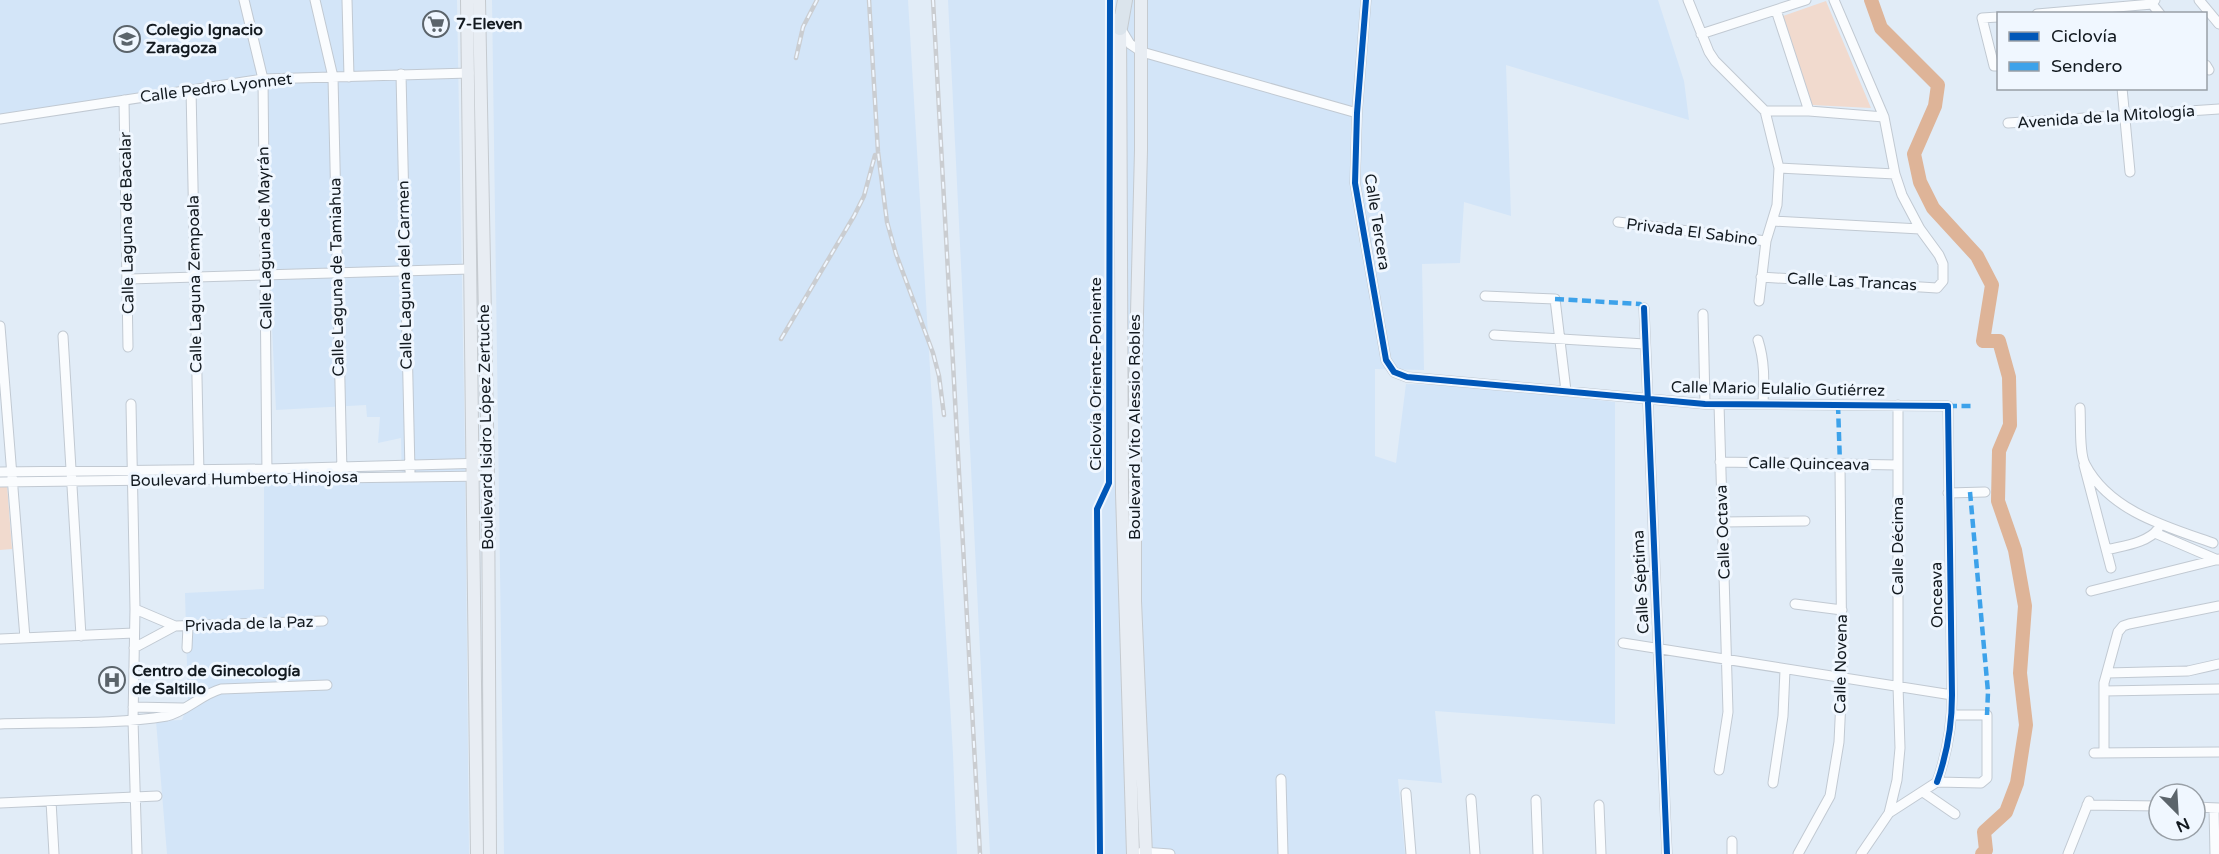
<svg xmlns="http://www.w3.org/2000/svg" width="2219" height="854" font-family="'Varela Round',sans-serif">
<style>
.built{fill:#d3e5f8}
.green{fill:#f1dace}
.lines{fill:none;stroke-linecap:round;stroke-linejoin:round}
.river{stroke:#deb498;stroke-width:14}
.minor-casing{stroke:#c1c9d2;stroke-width:11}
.major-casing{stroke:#c5cacf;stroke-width:14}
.highway-casing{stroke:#c5cacf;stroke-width:16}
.minor{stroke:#fafcfe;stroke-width:9}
.major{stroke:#e8edf3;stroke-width:12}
.highway{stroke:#dbe4ec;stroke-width:14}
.rail-casing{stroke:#cacdd1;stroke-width:4.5}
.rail{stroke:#f0f7ff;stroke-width:2;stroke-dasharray:7;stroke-linecap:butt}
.quiet{stroke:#3da2ea;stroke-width:4.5;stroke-dasharray:9 4.5;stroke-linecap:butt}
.cycleway-casing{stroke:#f0f7ff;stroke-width:10}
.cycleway{stroke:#0057b8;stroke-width:6}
.labels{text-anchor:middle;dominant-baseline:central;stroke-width:6;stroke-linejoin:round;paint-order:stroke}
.poi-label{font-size:16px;font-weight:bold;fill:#131a20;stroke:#f0f7ff;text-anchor:start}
.street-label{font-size:16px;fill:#131a20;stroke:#f0f7ff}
</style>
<rect width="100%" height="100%" fill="#e1ecf7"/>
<path class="built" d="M0 0H457L465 457 469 854H167L156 721 182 720 188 703 185 593 264 589V485L402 482 401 438 378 443 380 417H367L366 405 276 410 260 80 0 119Z
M492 0H908L953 754 957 854H504Z
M948 0H1658L1684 81 1689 120 1506 65 1511 216 1464 202 1460 263 1422 264 1424 370 1375 369V456L1396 463 1406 384 1471 386 1615 402V724L1435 711 1442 783 1398 779 1405 854H990Z"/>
<path class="green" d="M1826 1 1871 108 1812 105 1783 16Z
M0 485H7L12 549 0 550Z"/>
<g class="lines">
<path class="river" d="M1871 0 1881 28 1938 85 1935 106 1914 154 1920 182 1933 208 1977 256 1992 285 1983 341H1999L2009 377 2010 425 1999 451 1998 501 2015 550 2025 606 2020 673 2026 725 2017 783 2006 812 1984 832 1986 850 1982 854"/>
<defs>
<path id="minor" d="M244 0 263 79 267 475
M315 0 333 77 342 472
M347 0 349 77
M1366 0 1357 113 1355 183 1386 360 1394 372 1407 377 1705 404 1948 406 1952 695C1952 724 1947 754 1937 782
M1688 0 1709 52 1715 61 1765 111 1779 168 1777 205 1766 241 1759 301
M2199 0 2219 24
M2152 4 2160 14
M1776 10 1809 111
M2037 14 2152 4 2155 0
M1998 17 1982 18 1994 66H1998
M1121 29 1130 44 1142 52 1357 113
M1701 34 1806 0
M2206 65 2209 70
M401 74 410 471
M2122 88 2130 172
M191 89 199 474
M124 100 128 347
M1765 111H1809L1884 117
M0 119 263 79 469 73
M2008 123 2219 109
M1779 168 1895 174
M1773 221 1920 229
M1618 222 1766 241
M1761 277 1937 288 1943 281V264L1939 255 1920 229 1902 195 1895 174 1884 117 1834 0
M129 279 470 269
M1485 296 1555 299 1566 391
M1644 308 1667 854
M1703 314 1705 404
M0 326 25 638
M1494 335 1645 344
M63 336 81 636
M1758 340C1765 362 1764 381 1763 403
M131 404 135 609 133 720 137 854
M2080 408C2081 422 2079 453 2085 464 2109 511 2167 527 2213 543
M1720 462 1898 465
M2084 465 2111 568
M0 472 267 469 487 463
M0 482 488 476
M1948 493 1985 492
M1723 522 1805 521
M2155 533 2218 560
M2107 550C2122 546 2148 543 2158 529
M2091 591 2219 559
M1795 604 1842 610
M135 609 175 626 323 621
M0 639 134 633
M1623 643 1952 695
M134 648 175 626
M187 648 188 626
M2107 673 2188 671 2219 664
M2104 691 2219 689
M133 707 183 708
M0 724C55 722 113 725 167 716 185 712 202 694 221 689L327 685
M2104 751V683L2118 632 2123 626 2129 624 2219 606
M2094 753 2219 752
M1719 770 1728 712 1719 404
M1281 779 1283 854
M1937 782 1981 783 1987 778V715H1952
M1773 783 1783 716 1785 670
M1923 792 1955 814
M1406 793 1411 854
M1471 799 1475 854
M1536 800 1538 854
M51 801 54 854
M0 803 157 796
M1599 805 1601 854
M2087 805 2159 806
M2195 807 2219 808
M2214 808 2215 854
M1889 813 1897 780 1900 748 1898 686V405
M1732 841V854
M1142 852 1170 854
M1798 854 1830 796 1839 742 1842 678 1840 465
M1861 854 1889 813 1937 782
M2068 854 2089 801"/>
<path id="major" d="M467 0 477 854
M479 0 488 476 490 854
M1141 0V150L1135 396V601L1146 854
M1120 18 1122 493 1133 854"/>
<path id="highway" d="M1120 28 1125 0"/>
</defs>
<use href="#minor" class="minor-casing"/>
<use href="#major" class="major-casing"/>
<use href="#highway" class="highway-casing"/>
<use href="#minor" class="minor"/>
<use href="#major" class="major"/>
<use href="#highway" class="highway"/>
<defs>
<path id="rail" d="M869 0 878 152 887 222 896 254 933 353 939 376 944 415
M933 0 980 854
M796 58 803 27 817 0
M781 339 854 216 864 196 875 155"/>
</defs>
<use href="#rail" class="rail-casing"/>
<use href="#rail" class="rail"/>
<path class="quiet" d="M1555 299 1640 304 1644 308
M1838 405 1840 465
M1948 406H1972
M1970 492 1988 692 1987 715"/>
<defs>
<path id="cycleway" d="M1366 0 1357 113 1355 183 1386 360 1394 372 1407 377 1705 404 1948 406 1952 695C1952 724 1947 754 1937 782
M1644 308 1667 854
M1100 854 1097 509 1109 483 1110 0"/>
</defs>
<use href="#cycleway" class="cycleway-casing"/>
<use href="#cycleway" class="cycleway"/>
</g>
<defs>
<symbol id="supermarket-ring" viewBox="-11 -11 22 22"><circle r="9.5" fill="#f0f7ff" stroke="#5b646b" stroke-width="1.5"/><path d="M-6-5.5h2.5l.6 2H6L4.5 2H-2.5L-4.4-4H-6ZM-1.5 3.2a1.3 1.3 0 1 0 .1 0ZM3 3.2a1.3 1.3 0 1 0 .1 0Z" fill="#5b646b"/></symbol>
<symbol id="school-ring" viewBox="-11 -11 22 22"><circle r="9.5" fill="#f0f7ff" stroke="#5b646b" stroke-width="1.5"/><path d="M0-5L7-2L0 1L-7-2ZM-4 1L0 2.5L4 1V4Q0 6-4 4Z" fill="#5b646b"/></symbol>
<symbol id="hospital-ring" viewBox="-11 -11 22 22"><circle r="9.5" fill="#f0f7ff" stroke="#5b646b" stroke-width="1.5"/><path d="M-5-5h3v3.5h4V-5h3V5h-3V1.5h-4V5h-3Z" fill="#5b646b"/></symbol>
</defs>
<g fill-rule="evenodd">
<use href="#supermarket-ring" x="421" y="9" width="30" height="30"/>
<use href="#school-ring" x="112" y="24" width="30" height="30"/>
<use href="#hospital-ring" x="97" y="665" width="30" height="30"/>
</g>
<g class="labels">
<g class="poi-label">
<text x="456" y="24">7-Eleven</text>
<text x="146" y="30">Colegio Ignacio<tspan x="146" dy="18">Zaragoza</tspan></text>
<text x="132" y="671">Centro de Ginecología<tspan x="132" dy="18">de Saltillo</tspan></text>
</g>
<g class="street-label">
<text transform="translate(216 88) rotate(-7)">Calle Pedro Lyonnet</text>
<text transform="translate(2106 117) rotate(-4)">Avenida de la Mitología</text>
<text transform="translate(1377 222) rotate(81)">Calle Tercera</text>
<text transform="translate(127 223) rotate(-91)">Calle Laguna de Bacalar</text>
<text transform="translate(1692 232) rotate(7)">Privada El Sabino</text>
<text transform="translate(265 238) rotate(-91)">Calle Laguna de Mayrán</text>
<text transform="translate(405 275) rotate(-91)">Calle Laguna del Carmen</text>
<text transform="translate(337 277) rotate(-91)">Calle Laguna de Tamiahua</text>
<text transform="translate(1852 282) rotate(3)">Calle Las Trancas</text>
<text transform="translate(195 284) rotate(-91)">Calle Laguna Zempoala</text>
<text transform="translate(1096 374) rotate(-90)">Ciclovía Oriente-Poniente</text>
<text transform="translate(1778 389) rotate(1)">Calle Mario Eulalio Gutiérrez</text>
<text transform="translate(486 427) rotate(-91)">Boulevard Isidro López Zertuche</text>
<text transform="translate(1135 427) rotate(-90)">Boulevard Vito Alessio Robles</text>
<text transform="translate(1809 464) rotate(1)">Calle Quinceava</text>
<text transform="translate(244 479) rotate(-1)">Boulevard Humberto Hinojosa</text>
<text transform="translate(1723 532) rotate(-92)">Calle Octava</text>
<text transform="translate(1898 546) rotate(-90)">Calle Décima</text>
<text transform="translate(1641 582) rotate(-93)">Calle Séptima</text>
<text transform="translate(1937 595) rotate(-91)">Onceava</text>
<text transform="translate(249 624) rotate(-2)">Privada de la Paz</text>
<text transform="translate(1841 664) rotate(-89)">Calle Novena</text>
</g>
</g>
<rect x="1997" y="12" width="210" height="78" fill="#f0f7ff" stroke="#989fa6" stroke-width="1.5"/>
<rect x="2009" y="32" width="30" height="9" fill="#0057b8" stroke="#989fa6" stroke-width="1.5"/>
<text x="2051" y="42" font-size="18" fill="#131a20">Ciclovía</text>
<rect x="2009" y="62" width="30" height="9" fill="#3da2ea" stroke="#989fa6" stroke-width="1.5"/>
<text x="2051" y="72" font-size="18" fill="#131a20">Sendero</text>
<g transform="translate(2177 812) rotate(156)"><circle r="28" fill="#f0f7ff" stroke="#989fa6" stroke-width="1.5"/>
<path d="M0-4.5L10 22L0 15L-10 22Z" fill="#5b646b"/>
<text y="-9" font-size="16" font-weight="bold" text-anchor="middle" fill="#131a20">N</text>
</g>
</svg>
